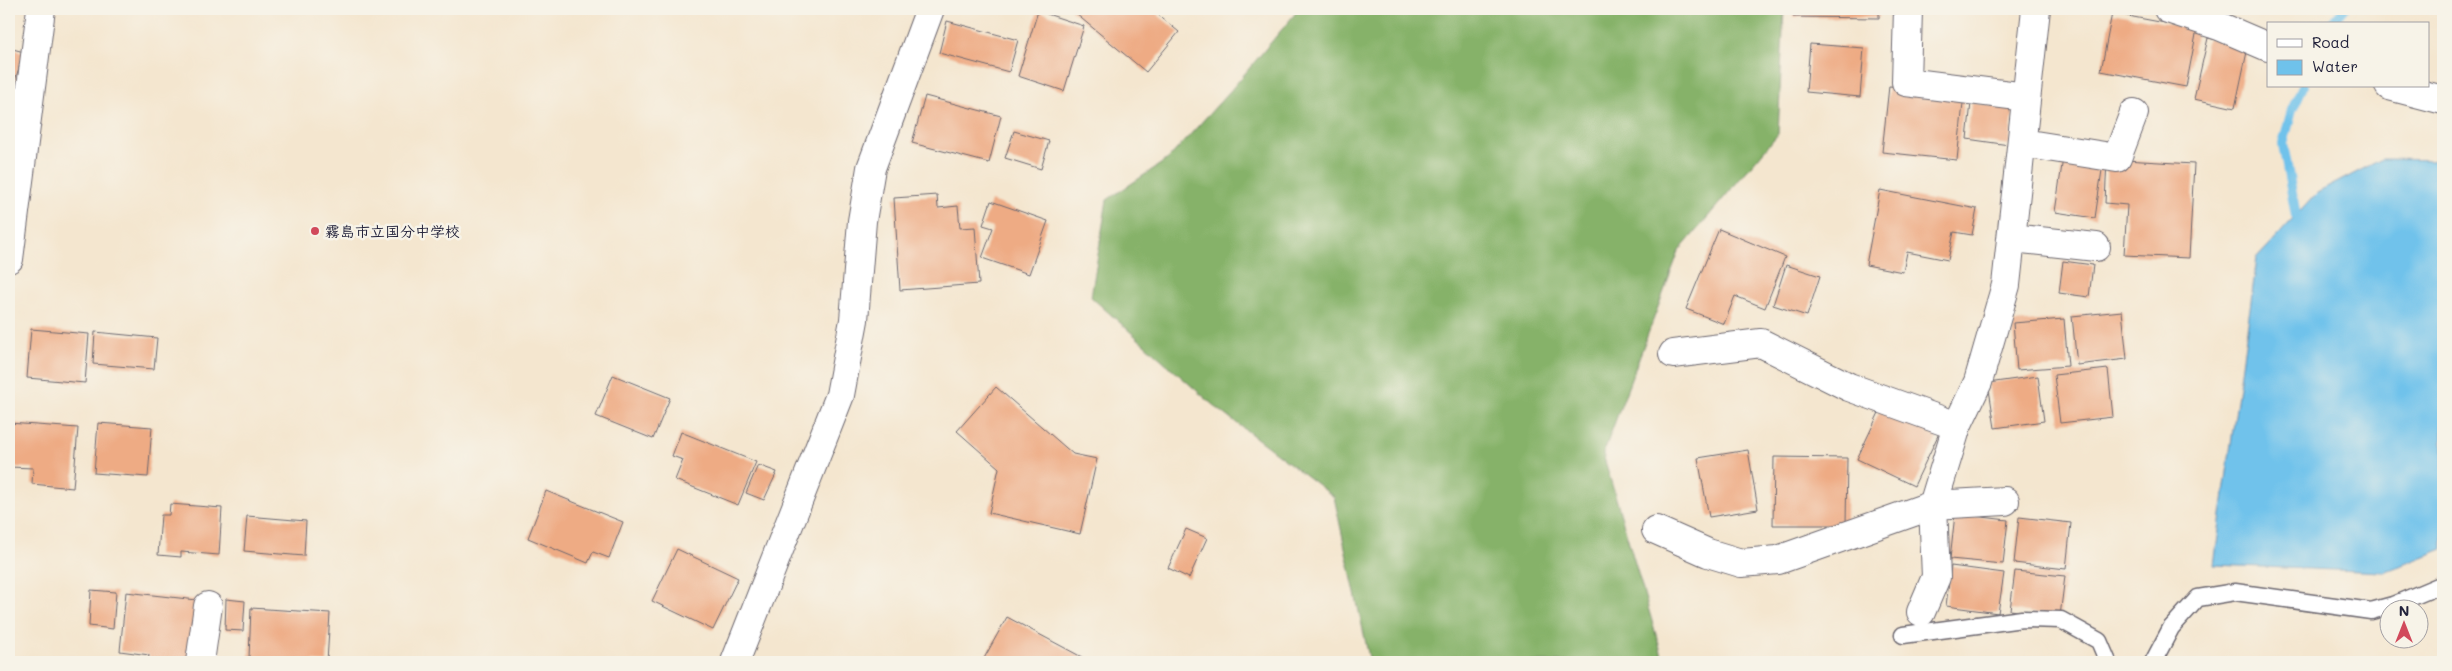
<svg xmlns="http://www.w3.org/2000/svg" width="2452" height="671" font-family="Mali,'Klee One',sans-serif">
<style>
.forest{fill:#86b269;stroke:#546a52}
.water{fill:#6fc2eb;stroke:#487293}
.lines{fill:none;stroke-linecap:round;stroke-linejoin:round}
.stream{stroke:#6fc2eb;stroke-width:10}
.building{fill:#eeab84}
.lane-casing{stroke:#6c676f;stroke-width:19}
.street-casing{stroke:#6c676f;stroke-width:30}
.lane{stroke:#fff;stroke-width:16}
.street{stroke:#fff;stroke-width:28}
.poi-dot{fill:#d1495b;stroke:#f7f3e8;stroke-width:2}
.labels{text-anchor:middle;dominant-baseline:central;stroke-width:5;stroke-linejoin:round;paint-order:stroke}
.poi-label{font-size:15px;font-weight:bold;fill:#22223b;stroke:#f7f3e8;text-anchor:start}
</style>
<rect width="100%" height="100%" fill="#f7f3e8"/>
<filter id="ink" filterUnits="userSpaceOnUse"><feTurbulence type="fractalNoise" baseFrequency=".02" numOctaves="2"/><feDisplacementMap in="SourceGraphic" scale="10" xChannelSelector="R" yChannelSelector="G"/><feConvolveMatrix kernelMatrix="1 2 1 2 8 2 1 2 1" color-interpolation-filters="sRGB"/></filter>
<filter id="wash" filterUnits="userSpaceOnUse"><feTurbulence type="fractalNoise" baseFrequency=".0096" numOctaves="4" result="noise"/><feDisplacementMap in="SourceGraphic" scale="20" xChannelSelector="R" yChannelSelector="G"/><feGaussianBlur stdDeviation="1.12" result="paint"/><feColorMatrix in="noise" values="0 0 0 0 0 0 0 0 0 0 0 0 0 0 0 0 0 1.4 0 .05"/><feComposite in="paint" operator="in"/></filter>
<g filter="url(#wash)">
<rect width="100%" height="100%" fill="#f4e6cf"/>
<path class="forest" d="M1299 9H1784L1778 134 1679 251 1603 454 1664 662H1370L1334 497 1213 405 1091 297 1107 200 1168 159 1231 90Z"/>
<path class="water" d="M2382 159 2443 160V549L2384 572 2214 565 2257 258 2317 193Z"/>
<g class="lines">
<path class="stream" d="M2331 24 2344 9
M2296 216 2283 144 2292 110 2303 86"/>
</g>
<g id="blocks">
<path class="building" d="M1070 9H1151L1179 32 1146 72Z
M1793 9H1879V18L1793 17Z
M1038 11 1084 26 1064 91 1018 76Z
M2112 13 2197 29 2186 87 2101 71Z
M947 21 1018 40 1009 72 939 53Z
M2208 38 2248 47 2235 108 2194 99Z
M1810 44 1864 48 1860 97 1806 92Z
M9 48 24 52 10 96H9Z
M1889 86 1964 94 1957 160 1882 152Z
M925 96 1001 116 989 163 912 143Z
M1971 103 2014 108 2009 145 1967 139Z
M1014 131 1049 141 1041 169 1005 158Z
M2063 158 2103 163 2095 218 2055 212Z
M2107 159 2194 164 2189 258 2124 255 2127 205 2105 203Z
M1880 190 1977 209 1972 235 1954 232 1948 260 1907 252 1903 272 1866 265Z
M937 195 938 208 958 206 960 228 975 227 979 284 900 290 894 198Z
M991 201 1048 221 1029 274 982 258 993 228 983 225Z
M1719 229 1785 257 1765 308 1735 296 1724 324 1686 309Z
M2063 261 2093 265 2089 297 2059 293Z
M1786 265 1820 276 1807 316 1773 305Z
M2122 311 2127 359 2077 365 2072 316Z
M2064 319 2068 366 2017 370 2013 323Z
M31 329 89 334 85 383 27 378Z
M95 332 157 338 154 369 93 364Z
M2108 369 2113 417 2060 423 2054 375Z
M613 375 670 398 653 439 596 416Z
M2038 376 2044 421 1995 428 1988 383Z
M996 387 1073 454 1097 459 1080 534 989 513 999 468 957 431Z
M1884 402 1941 429 1914 486 1857 459Z
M9 423 78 428 73 488 32 484 33 468 9 467Z
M98 423 152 427 148 477 94 473Z
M681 432 756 462 738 505 675 480 683 460 672 456Z
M1748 450 1758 509 1709 517 1698 458Z
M1774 457 1847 458 1846 525H1773Z
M758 465 777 472 764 500 746 493Z
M546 491 623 522 609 558 593 552 588 563 528 538Z
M170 504 222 508 219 555 181 552V557L158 555 161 515H169Z
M1955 514 2008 520 2003 564 1950 559Z
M247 516 306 521 304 556 244 551Z
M2019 517 2071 523 2066 569 2014 563Z
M1186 529 1207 538 1189 578 1168 568Z
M677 549 738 578 713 630 652 601Z
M1951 566 2004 573 1998 613 1946 606Z
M2015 571 2065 576 2060 616 2010 610Z
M91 590 116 592 113 629 89 626Z
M126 592 197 600 189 662H148L149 655 120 651Z
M226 599 245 601 243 631 225 630Z
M251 608 330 613 327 662 249 658Z
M1007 617 1091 662H982Z"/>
</g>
</g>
<g filter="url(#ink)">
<use href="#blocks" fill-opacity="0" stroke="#6c676f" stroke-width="1"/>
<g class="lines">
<defs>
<path id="lane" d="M1903 635 2022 619 2061 620 2099 641 2108 662
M2153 662 2171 628 2198 598 2235 592 2371 611 2393 605 2443 584"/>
<path id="street" d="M1908 9 1906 82 2026 97
M2168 9 2219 26 2268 47
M2389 86 2443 100
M2022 143 2117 158 2134 113
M2012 238 2096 247
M9 259 41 9
M1673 354 1761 343 1849 387 1957 426
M1656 530 1708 553 1741 563 1778 560 1933 505 2005 501
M1921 612 1936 577 1933 505 1957 426 1978 382 2006 285 2036 9
M200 662 208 606
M735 662 840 395 854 320 862 221 871 168 930 9"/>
</defs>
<use href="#lane" class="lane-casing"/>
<use href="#street" class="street-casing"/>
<use href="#lane" class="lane"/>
<use href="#street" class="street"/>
</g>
</g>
<circle class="poi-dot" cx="315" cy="231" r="5"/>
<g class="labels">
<g class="poi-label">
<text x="325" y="231">霧島市立国分中学校</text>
</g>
</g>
<rect width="2452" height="671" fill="none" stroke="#f7f3e8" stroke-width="30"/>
<rect x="2267" y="22" width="162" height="65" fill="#f7f3e8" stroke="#a29fa3"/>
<rect x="2277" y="39" width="25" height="8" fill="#ffffff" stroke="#a29fa3"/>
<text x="2312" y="48" font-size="15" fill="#22223b">Road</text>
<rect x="2277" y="60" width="25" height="15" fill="#6fc2eb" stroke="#a29fa3"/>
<text x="2312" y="72" font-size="15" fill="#22223b">Water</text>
<g transform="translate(2404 624)"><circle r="24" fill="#f7f3e8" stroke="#a29fa3"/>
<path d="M0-4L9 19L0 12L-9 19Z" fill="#d1495b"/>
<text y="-8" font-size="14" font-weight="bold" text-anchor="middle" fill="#22223b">N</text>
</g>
</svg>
